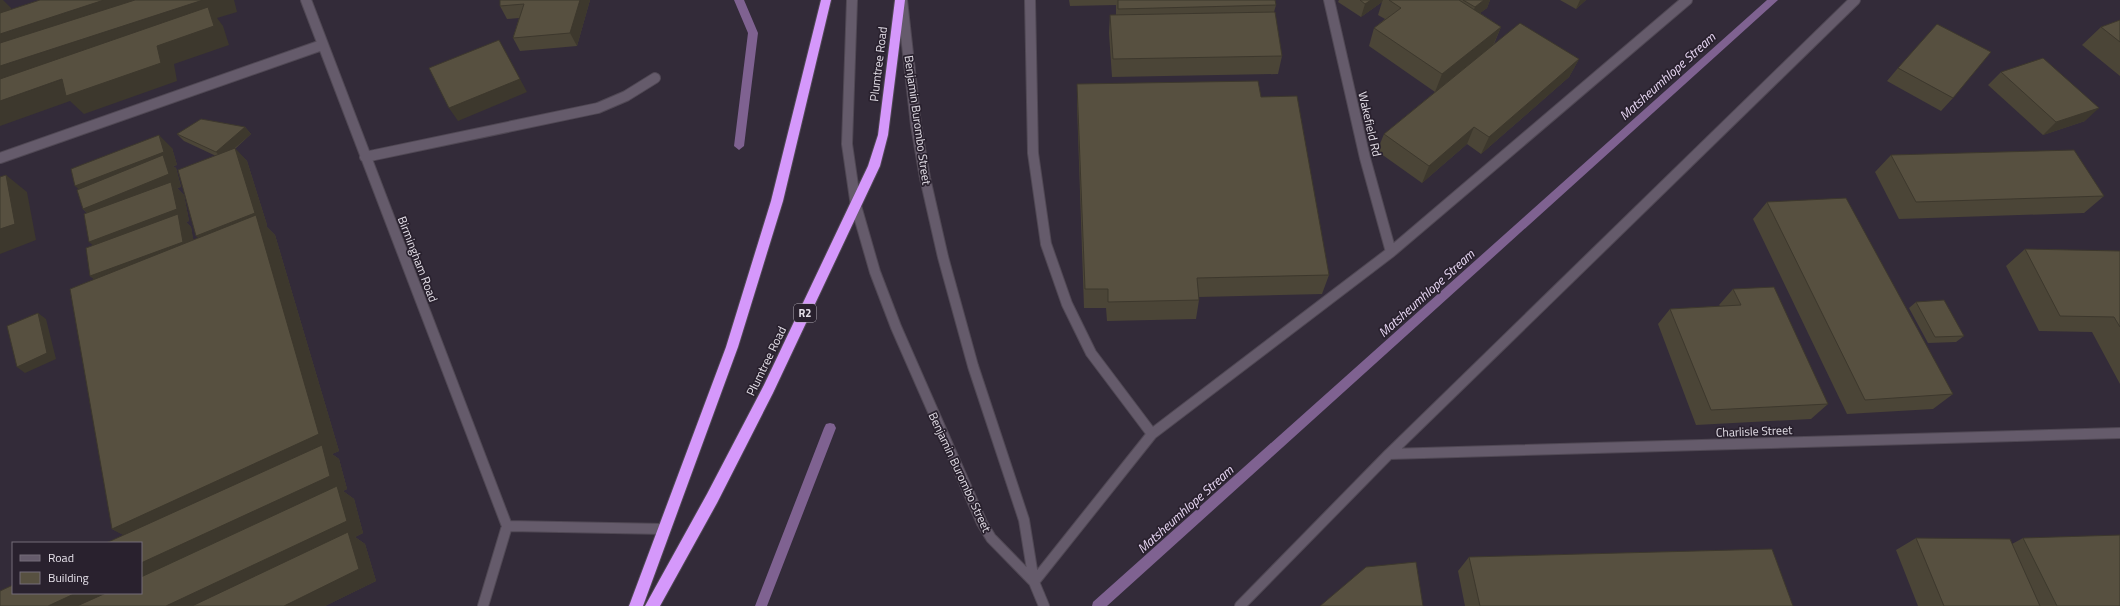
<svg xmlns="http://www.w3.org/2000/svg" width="2120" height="606" font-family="'Titillium Web',sans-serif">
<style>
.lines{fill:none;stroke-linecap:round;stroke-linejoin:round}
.stream{fill:#7f6291;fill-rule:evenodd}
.minor-casing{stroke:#504854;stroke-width:12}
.highway-casing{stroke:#504854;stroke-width:2}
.minor{stroke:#655b6b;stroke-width:10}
.highway{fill:#d598fb;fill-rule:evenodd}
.wall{fill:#4b4537}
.shaded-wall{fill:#3d382d}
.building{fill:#575040;stroke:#3d382d}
.labels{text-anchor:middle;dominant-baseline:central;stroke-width:3.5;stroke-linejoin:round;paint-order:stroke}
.shield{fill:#29212e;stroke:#ada7b1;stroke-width:1}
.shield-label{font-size:11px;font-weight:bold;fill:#e5e0e9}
.street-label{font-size:12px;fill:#e5e0e9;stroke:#29212e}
.water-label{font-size:13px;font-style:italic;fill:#ead9f6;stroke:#29212e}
</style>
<rect width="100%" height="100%" fill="#332b39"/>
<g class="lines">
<path class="stream" d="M734 0H744L758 33 744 146 739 150 734 146 748 33Z
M1767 0H1778L1107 606H1092L1093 602Z
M830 423 834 424 836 428 767 606H755L824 428 826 424Z"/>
<defs>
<path id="minor" d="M306 0 507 526
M852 0 847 144 856 206 875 272 896 327 982 523 991 538 1034 582
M902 0 916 125 925 178 943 257 973 366 1024 520 1034 582 1044 606
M1030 0 1033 153 1046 244 1067 304 1091 353 1152 434
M1329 0 1365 158 1391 252
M365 157 598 108 626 96 655 78
M0 158 322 45
M1389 454 2120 433
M507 526 664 529
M1034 582 1152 434 1391 252 1687 0
M483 606 507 526
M1240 606 1389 454 1855 0"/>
<path id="highway" d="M821 0H831L783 201 738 347 643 606H629L726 347 771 201Z
M895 0H905L888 135 880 166 773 393 717 503 660 606H645L707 494 764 385 868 166 878 135Z"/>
</defs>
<use href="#minor" class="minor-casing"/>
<use href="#highway" class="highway-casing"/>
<use href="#minor" class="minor"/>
<use href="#highway" class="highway"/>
</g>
<path class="wall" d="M500 0H590L577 46 520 51 513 38 519 18 507 19 500 6Z
M1069 0H1275L1276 5 1274 12 1282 56 1278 74 1112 77 1109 33 1110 15H1116V5L1070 6Z
M1339 0H1490L1487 8 1480 13 1501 27 1494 44 1579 59 1569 77 1481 154 1467 144 1422 183 1377 151 1384 134 1435 92 1369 46 1374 28 1385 19 1378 15 1382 2 1361 17 1338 2Z
M1560 0H1586L1576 9Z
M2120 20V76L2082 45 2101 27Z
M1898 68 1953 98 1941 111 1887 81Z
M2001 72 2085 121 2043 135 1988 85Z
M1077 84 1261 97 1329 275 1322 294 1199 297V300L1196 319 1107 321 1106 308H1084L1077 105Z
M245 127 251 134 235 149 247 161 267 225 266 226 275 235 339 451 332 454 339 459 347 489 343 491 354 499 363 533 355 537 365 544 376 581 325 606H0L124 535 112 529 94 279 90 276 93 245 87 213 83 209 172 148 177 165 173 166 176 168 181 187 177 188 184 195 189 221 186 222 191 227 193 240 198 238 216 156 184 141 177 134Z
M1891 155 2104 196 2084 213 1899 219 1875 172Z
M1767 202 1953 394 1933 409 1847 414 1753 219Z
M2025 249 2120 251V384L2092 332 2039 331 2006 266Z
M1733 289 1828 404 1811 419 1696 425 1658 324 1670 309 1720 306 1719 305Z
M1916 302 1964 336 1956 342 1928 343 1909 308Z
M1916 538 2012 544 2023 538 2120 606H1918L1896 550Z
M1469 557 1793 606H1465L1458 571Z"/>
<path class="shaded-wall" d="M0 0H3L11 8 14 23 0 28Z
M104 0H176L0 58V34Z
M203 0H234L237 12 217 18 223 26 229 45 174 64 177 81 84 114 70 101 0 126V101L157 46 0 91V66Z
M580 0H590L577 46 570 33Z
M1371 0H1383L1382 2 1361 17 1365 4Z
M1484 0H1490L1487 8 1469 21 1475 7Z
M1580 0H1586L1576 9Z
M1501 27 1493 45 1435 92 1442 74Z
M499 40 527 92 458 121 449 108Z
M1579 59 1569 77 1481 154 1489 137Z
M2099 108 2085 121 2043 135 2056 122Z
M245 127 251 134 222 159 216 152Z
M1474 127 1467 144 1422 183 1429 166Z
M159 135 172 148 177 165 173 166 176 168 181 187 177 188 184 195 189 221 186 222 191 227 196 254 105 288 90 276 103 254 89 242 97 222 83 209 90 199 75 186Z
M235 148 247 161 267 225 266 226 275 235 339 451 332 454 339 459 347 489 343 491 354 499 363 533 355 537 365 544 376 581 325 606H166L141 585V563L138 543 112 529 209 249 196 236Z
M6 175 27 192 36 240 0 254V229Z
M38 313 46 319 56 359 25 373 17 367Z
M76 593H124L96 606H48Z"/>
<path class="building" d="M40 0H104L0 34V13Z
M135 0H203L0 66V43Z
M500 0H580L570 33 513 38 524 4 500 6Z
M1118 0H1275L1276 5 1118 9Z
M1360 0H1371L1365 4Z
M1389 0H1459L1501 27 1442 74 1374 28 1401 8Z
M1463 0H1484L1475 7Z
M208 7 214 26 157 46 161 63 66 96 62 79 0 101V79Z
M1275 12 1282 56 1113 59 1110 15Z
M2120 20V42L2101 27Z
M1520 23 1579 59 1489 137 1474 127 1429 166 1384 134Z
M1937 24 1991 52 1953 98 1898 68Z
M499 40 520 79 449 108 429 68Z
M2043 58 2099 108 2056 122 2001 72Z
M1258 81 1261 97 1297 96 1329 275 1197 278 1199 300 1108 302V289H1085L1077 84Z
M201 119 245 127 216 152 177 134Z
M159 135 164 152 75 186 71 169Z
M235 148 255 213 196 236 178 170Z
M2074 150 2104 196 1916 202 1891 155Z
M163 155 169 174 83 209 77 190Z
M6 175 15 224 0 229V177Z
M171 182 177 209 89 242 84 214Z
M1846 198 1953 394 1865 400 1767 202Z
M178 214 183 242 90 276 86 248Z
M256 215 319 434 112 529 70 289Z
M2025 249 2120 251V327L2114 317 2060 316Z
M1774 287 1828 404 1711 410 1670 309 1741 305 1733 289Z
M1944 300 1964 336 1935 337 1916 302Z
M38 313 47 353 17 367 7 326Z
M322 445 330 476 141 563V543H106Z
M337 486 347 521 166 606H77L106 593H141V577Z
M348 532 359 569 284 606H192Z
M2120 535V606H2057L2023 538Z
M1916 538 2010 539 2040 606H1944Z
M1772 549 1793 606H1480L1469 557Z
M1416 562 1423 606H1320L1366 567Z
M13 585V593H76L48 606H0V591Z"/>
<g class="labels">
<rect class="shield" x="794" y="304" width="22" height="18" rx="3"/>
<g class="shield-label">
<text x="805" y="313">R2</text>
</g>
<g class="street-label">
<text transform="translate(878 64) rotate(-83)">Plumtree Road</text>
<text transform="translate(918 120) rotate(82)">Benjamin Burombo Street</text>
<text transform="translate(1370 124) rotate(77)">Wakefield Rd</text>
<text transform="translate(418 259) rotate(69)">Birmingham Road</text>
<text transform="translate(766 361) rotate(-64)">Plumtree Road</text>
<text transform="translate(1754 431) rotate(-2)">Charlisle Street</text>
<text transform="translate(960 472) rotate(65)">Benjamin Burombo Street</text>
</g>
<g class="water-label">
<text transform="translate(1667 76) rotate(-42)">Matsheumhlope Stream</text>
<text transform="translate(1426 293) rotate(-42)">Matsheumhlope Stream</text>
<text transform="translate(1185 509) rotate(-42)">Matsheumhlope Stream</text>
</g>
</g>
<rect x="12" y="542" width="130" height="52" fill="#29212e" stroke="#746d79"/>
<rect x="20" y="555" width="20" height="6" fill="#655b6b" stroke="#746d79"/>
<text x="48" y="562" font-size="12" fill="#e5e0e9">Road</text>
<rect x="20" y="572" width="20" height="12" fill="#575040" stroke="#746d79"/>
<text x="48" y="582" font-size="12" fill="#e5e0e9">Building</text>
</svg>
